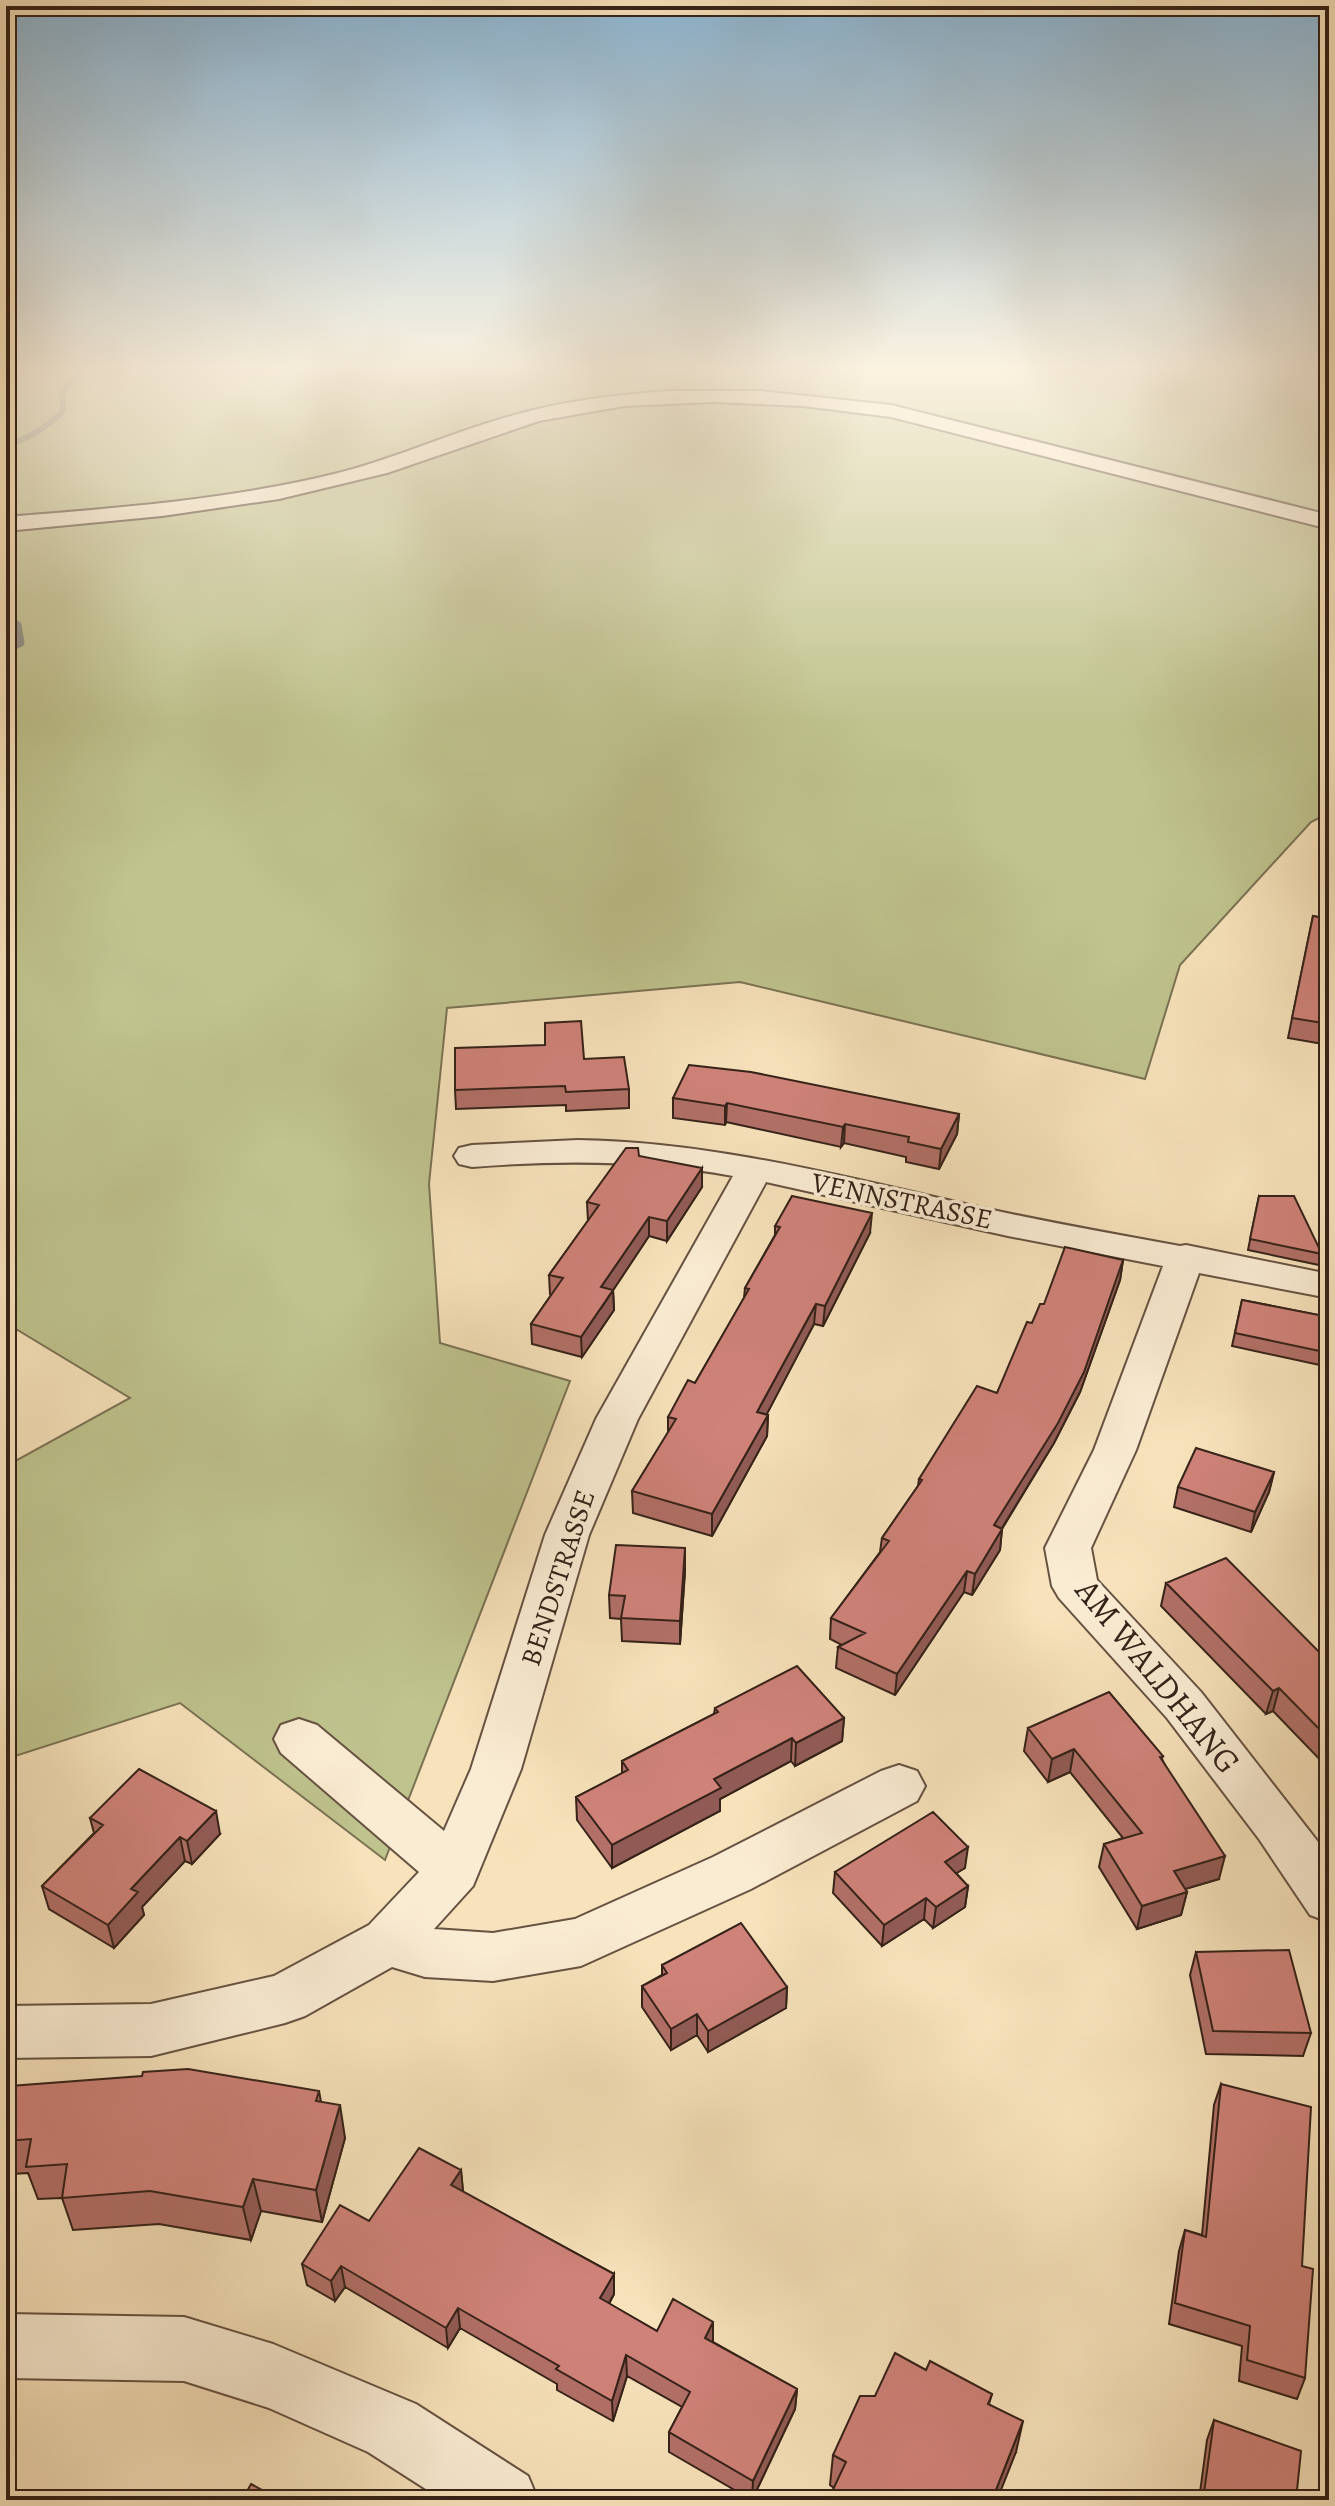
<svg xmlns="http://www.w3.org/2000/svg" width="1335" height="2506" font-family="Alegreya,serif">
<style>
.green{fill:#bfc38e;stroke:#7a7253;stroke-width:2}
.lines{fill:none;stroke-linecap:round;stroke-linejoin:round}
.stream-far1{stroke:#767e7a;stroke-width:6}
.stream{stroke:#767e7a;stroke-width:7}
.street-casing{stroke:#665241;stroke-width:4}
.secondary-casing{stroke:#352218;stroke-width:4}
.street{fill:#faecd3;fill-rule:evenodd}
.secondary{fill:#faecd3;fill-rule:evenodd}
.wall{fill:#b27068;stroke:#352218;stroke-width:2}
.shaded-wall{fill:#915b55;stroke:#352218;stroke-width:2}
.building{fill:#cf8279;stroke:#352218;stroke-width:2}
.labels{text-anchor:middle;dominant-baseline:central;stroke-width:7;stroke-linejoin:round;paint-order:stroke}
.street-label{font-size:28px;fill:#352218;stroke:#faecd3}
.near-street-label{font-size:34px;fill:#352218;stroke:#faecd3}
</style>
<rect width="100%" height="100%" fill="#f7e2bb"/>
<filter id="stains"><feTurbulence type="fractalNoise" baseFrequency=".0025" numOctaves="4"/><feColorMatrix values="0 0 0 0 .2 0 0 0 0 .09 0 0 0 0 .02 0 0 0 .5 -.17"/></filter>
<radialGradient id="worn" r=".72"><stop offset=".6" stop-color="#630" stop-opacity="0"/><stop offset="1" stop-color="#630" stop-opacity=".3"/></radialGradient>
<path class="green" d="M6 371H1329V813L1311 822 1180 965 1145 1079 740 982 447 1008 429 1184 440 1343 570 1381 385 1860 180 1703 6 1759V1466L130 1398 6 1323Z"/>
<g class="lines">
<path class="stream-far1" d="M6 445C29 439 46 428 63 411L62 391 83 371"/>
<path class="stream" d="M6 617 18 625 21 643 6 651"/>
<defs>
<path id="street" d="M578 1140C710 1142 837 1175 965 1204 1036 1220 1108 1233 1180 1246L1186 1245 1329 1274V1298L1199 1273 1136 1450 1091 1548 1097 1580 1201 1692 1329 1856V1922L1310 1915 1259 1839 1167 1718 1059 1598 1052 1586 1045 1548 1094 1450 1163 1266 1008 1236 766 1182 638 1419 589 1535 521 1769 473 1886 434 1929 493 1933 575 1919 713 1857 881 1771 899 1765 917 1771 925 1786 917 1801 751 1889 581 1966 493 1981 425 1977 392 1967 305 2016 285 2023 151 2056 6 2058V2006L151 2004 274 1976 369 1925 419 1872 281 1753 274 1739 281 1725 299 1719 317 1725 444 1831 471 1769 545 1535 596 1419 733 1176C646 1160 560 1160 472 1167L459 1164 454 1156 459 1148 472 1145Z
M6 2314 184 2317 273 2344 416 2404 528 2476 538 2500H443L368 2452 269 2408 184 2381 6 2378Z"/>
<path id="secondary" d="M669 391H759L891 405 1329 515V529L891 417 803 406 714 402 624 406 539 421 387 473 279 499 162 516 6 531V517C117 508 230 500 338 473 400 457 457 430 518 414 568 400 618 395 669 391Z"/>
</defs>
<use href="#street" class="street-casing"/>
<use href="#secondary" class="secondary-casing"/>
<use href="#street" class="street"/>
<use href="#secondary" class="secondary"/>
</g>
<path class="wall" d="M1313 916 1329 919V1045L1288 1038Z
M584 1059 629 1089V1108L566 1111V1105L456 1109 455 1090Z
M673 1098 959 1114 957 1134 939 1169 906 1162V1157L844 1143 841 1147 726 1122 725 1125 673 1118Z
M639 1156 702 1187 667 1241 649 1236 613 1290 614 1310 582 1357 532 1344 531 1324 551 1295 550 1294 549 1275 588 1221 587 1202Z
M1259 1196 1322 1254 1319 1265 1248 1250Z
M775 1226 870 1233 823 1326 814 1324 766 1415H768L767 1436 712 1536 633 1513 632 1491 668 1433V1417L695 1383 744 1298 745 1288 775 1235Z
M1123 1260 1120 1280 1080 1392 1054 1443 1002 1529 1000 1550 972 1595 964 1592 895 1695 836 1668 838 1647 842 1645 830 1639 831 1618 880 1552 882 1538 918 1486 919 1479 997 1393 1032 1323 1044 1304Z
M1242 1300 1329 1317V1367L1232 1346Z
M1274 1472 1269 1492 1251 1532 1174 1507 1178 1487Z
M685 1571 680 1644 622 1641 621 1619 610 1618 609 1595Z
M1166 1583 1329 1662V1769L1273 1711 1266 1714 1161 1606Z
M715 1708 844 1718 842 1741 795 1766 791 1761 720 1799V1811L612 1868 577 1820 576 1797 622 1774V1761L714 1714Z
M1028 1728 1163 1756 1162 1759 1219 1879 1185 1889 1187 1892 1181 1915 1137 1929 1099 1867 1104 1844 1123 1838 1070 1772 1048 1782 1024 1751Z
M90 1818 220 1834 192 1864 185 1861 142 1907 144 1915 114 1948 49 1909 42 1886 94 1833Z
M965 1868 956 1873 968 1886 965 1907 933 1928 924 1919 882 1946 833 1893 835 1872Z
M1196 1952 1311 2033 1303 2056 1206 2054 1190 1975Z
M662 1965 787 1987 786 2008 708 2052 697 2035 671 2050 642 2007V1986L662 1975Z
M1221 2084 1302 2266 1305 2378 1297 2399 1239 2381 1242 2346 1169 2324 1179 2251 1185 2230 1202 2235 1214 2105Z
M319 2091 321 2102 345 2138 322 2222 261 2211 251 2240 159 2224 73 2230 62 2198 38 2199 28 2173 12 2174 6 2157V2109Z
M461 2170 463 2192 614 2274V2294L609 2304 657 2331 713 2342 797 2389 795 2409 752 2500 669 2452V2432L682 2407 627 2376 613 2421 557 2390V2384L460 2328 448 2348 345 2287 335 2301 307 2285 302 2264 369 2221Z
M926 2370 992 2394 989 2404 1016 2452 834 2488 830 2485 833 2455 875 2396Z
M1214 2420 1296 2500H1199L1207 2440Z"/>
<path class="shaded-wall" d="M727 1103 726 1122 725 1125V1106Z
M959 1114 957 1134 939 1169 941 1149Z
M845 1124 844 1143 841 1147 843 1127Z
M702 1168V1187L667 1241V1221Z
M872 1213 870 1233 823 1326 825 1306Z
M649 1217V1236L602 1307 601 1287Z
M1123 1260 1120 1280 1080 1392 1054 1443 991 1546 994 1525Z
M613 1290 614 1310 582 1357 581 1337Z
M816 1304 814 1324 757 1433V1412Z
M768 1415 767 1436 712 1536V1514Z
M1274 1472 1269 1492 1251 1532 1255 1512Z
M1002 1529 1000 1550 972 1595 975 1574Z
M685 1548V1571L680 1644V1621Z
M967 1571 964 1592 895 1695 897 1674Z
M1279 1688 1273 1711 1266 1714 1273 1691Z
M844 1718 842 1741 795 1766 796 1743Z
M792 1738 791 1761 720 1799V1811L612 1868V1845L714 1779Z
M1074 1749 1070 1772 1048 1782 1052 1759Z
M216 1811 220 1834 192 1864 187 1841Z
M180 1837 185 1861 142 1907 144 1915 114 1948 108 1925 131 1889Z
M968 1847 965 1868 942 1882 945 1862Z
M1225 1856 1219 1879 1168 1894 1174 1871Z
M968 1886 965 1907 933 1928 936 1907Z
M1187 1892 1181 1915 1137 1929 1142 1906Z
M926 1898 924 1919 882 1946 884 1925Z
M787 1987 786 2008 708 2052V2031Z
M697 2014V2035L671 2050V2029Z
M340 2105 345 2138 322 2222 316 2190Z
M461 2170 463 2191 453 2206 451 2185Z
M253 2179 261 2211 251 2240 243 2207Z
M341 2266 345 2287 335 2301 331 2281Z
M614 2274V2294L600 2319V2298Z
M458 2308 460 2328 448 2348 446 2328Z
M713 2322V2343L705 2338Z
M626 2355 627 2376 613 2421 612 2401Z
M797 2389 795 2409 752 2500 753 2481Z
M1023 2421 1016 2452 997 2500H992Z"/>
<path class="building" d="M1313 916 1329 919V1024L1292 1018Z
M581 1021 584 1059 624 1057 629 1089 566 1092 565 1086 455 1090V1048L545 1045V1023Z
M689 1065 751 1072 959 1114 941 1149 908 1142 909 1137 845 1124 843 1127 727 1103 725 1106 673 1098Z
M626 1148H638L639 1156 702 1168 667 1221 649 1217 601 1287 613 1290 581 1337 531 1324 563 1278 549 1275 599 1205 587 1202Z
M792 1196 872 1213 825 1306 816 1304 757 1412 768 1415 712 1514 632 1491 676 1419 668 1417 688 1380 695 1383 749 1289 745 1288 780 1227 775 1226Z
M1259 1196H1294L1322 1254 1250 1239Z
M1065 1247 1123 1260 1084 1372 1058 1423 994 1525 1002 1529 975 1574 967 1571 897 1674 838 1647 865 1633 831 1618 889 1541 882 1538 922 1480 919 1479 977 1386 997 1393 1027 1322 1032 1323 1040 1304H1044Z
M1242 1300 1329 1317V1353L1235 1333Z
M1196 1448 1274 1472 1255 1512 1178 1487Z
M616 1545 685 1548 680 1621 621 1618 625 1596 609 1595Z
M1226 1558 1329 1662V1739L1279 1688 1273 1691 1166 1583Z
M797 1666 844 1718 796 1743 792 1738 714 1779 721 1788 612 1845 576 1797 628 1770 622 1761 718 1712 715 1708Z
M1109 1692 1163 1756 1160 1757 1225 1856 1174 1871 1187 1892 1142 1906 1104 1844 1142 1833 1074 1749 1052 1759 1028 1728Z
M139 1769 216 1811 187 1841 180 1837 131 1889 138 1892 108 1925 42 1886 103 1825 90 1818Z
M933 1812 968 1847 945 1862 968 1886 936 1907 926 1898 884 1925 835 1872Z
M741 1923 787 1987 708 2031 697 2014 671 2029 642 1986 667 1973 662 1965Z
M1289 1950 1311 2033 1213 2031 1196 1952Z
M188 2069 319 2091 316 2101 340 2105 316 2190 253 2179 243 2207 150 2191 62 2198 67 2164 26 2167 31 2139 6 2141V2109L10 2086 142 2076 143 2072Z
M1221 2084 1311 2107 1302 2266 1313 2269 1305 2378 1247 2360 1250 2326 1175 2303 1185 2230 1206 2237Z
M419 2148 461 2170 451 2185 614 2274 600 2298 657 2331 673 2299 713 2322 705 2338 797 2389 753 2481 669 2432 690 2392 626 2355 612 2401 556 2369 559 2366 458 2308 446 2328 341 2266 331 2281 302 2264 340 2205 369 2221Z
M895 2353 926 2370 930 2361 992 2394 988 2404 1023 2421 992 2500H828L846 2462 833 2455 860 2396H875Z
M1214 2420 1301 2451 1296 2500H1203Z
M251 2484 280 2500H242Z"/>
<linearGradient id="sky" x2="0" y2="1"><stop stop-color="#8cb7d6"/><stop offset="0.51" stop-color="#fbf2e0"/><stop offset="1" stop-color="#fbf2e0" stop-opacity="0"/></linearGradient>
<rect width="1335" height="722" fill="url(#sky)"/>
<g class="labels">
<g class="street-label">
<text transform="translate(902 1201) rotate(12)">VENNSTRASSE</text>
<text transform="translate(558 1578) rotate(-72)">BENDSTRASSE</text>
</g>
<g class="near-street-label">
<text transform="translate(1158 1676) rotate(51)">AM WALDHANG</text>
</g>
</g>
<rect width="1335" height="2506" fill="none" stroke="#f7e2bb" stroke-width="32"/>
<rect x="8" y="8" width="1319" height="2490" fill="none" stroke="#352218" stroke-width="4"/>
<rect x="16" y="16" width="1303" height="2474" fill="none" stroke="#352218" stroke-width="2"/>
<rect width="100%" height="100%" filter="url(#stains)"/>
<rect width="100%" height="100%" fill="url(#worn)"/>
</svg>
